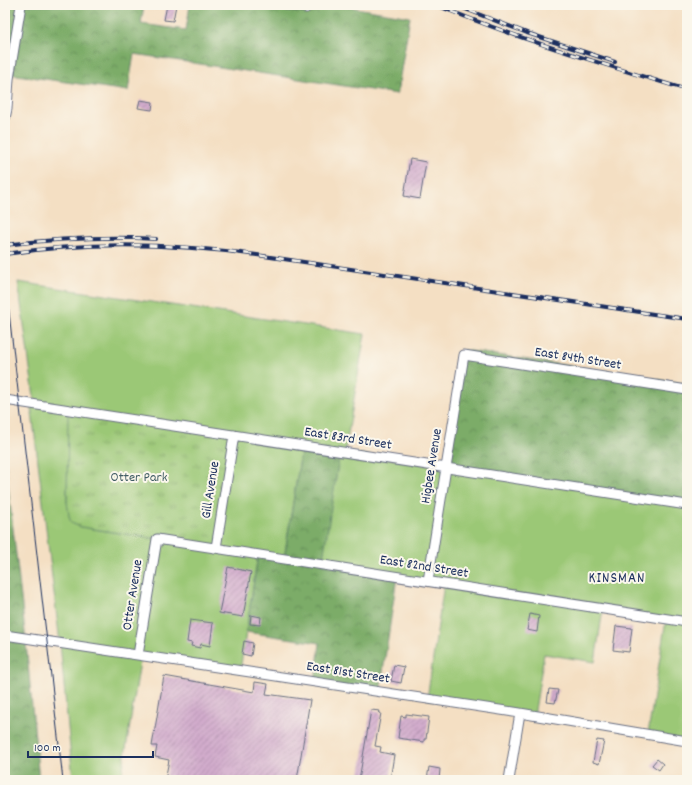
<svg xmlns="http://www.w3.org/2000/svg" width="692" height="785" font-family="Dekko,sans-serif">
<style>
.green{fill:#9bc876;stroke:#5b7c6a;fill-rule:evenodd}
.forest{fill:url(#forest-crowns);stroke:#4c6e62}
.park{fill:url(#park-tufts);stroke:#5b7c6a}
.building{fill:url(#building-hatch)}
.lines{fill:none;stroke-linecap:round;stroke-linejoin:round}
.street-casing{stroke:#676d81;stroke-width:11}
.street{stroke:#fff;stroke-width:9}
.tram{stroke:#1b2f5e;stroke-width:1}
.rail-casing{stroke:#1b2f5e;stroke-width:4}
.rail{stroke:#fbf7ec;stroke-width:2.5;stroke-dasharray:8;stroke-linecap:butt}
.labels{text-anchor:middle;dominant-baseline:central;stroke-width:4;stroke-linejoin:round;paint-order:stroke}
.street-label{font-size:14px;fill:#1b2f5e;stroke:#fbf7ec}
.park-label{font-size:14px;fill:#415d65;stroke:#fbf7ec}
.neighbourhood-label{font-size:15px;letter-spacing:1px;fill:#1b2f5e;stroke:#fbf7ec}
</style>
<defs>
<pattern id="forest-crowns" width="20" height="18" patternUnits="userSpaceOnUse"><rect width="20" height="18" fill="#7cac67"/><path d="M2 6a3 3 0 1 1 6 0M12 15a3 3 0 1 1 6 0" fill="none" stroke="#658c58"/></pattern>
<pattern id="park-tufts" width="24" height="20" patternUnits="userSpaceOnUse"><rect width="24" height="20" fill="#9bc876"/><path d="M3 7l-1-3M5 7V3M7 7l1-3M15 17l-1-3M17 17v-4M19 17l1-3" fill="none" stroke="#7ea364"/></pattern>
<pattern id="building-hatch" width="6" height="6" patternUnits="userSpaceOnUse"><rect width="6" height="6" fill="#d2accc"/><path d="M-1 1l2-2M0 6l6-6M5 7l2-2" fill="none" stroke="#aa8ca9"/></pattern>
</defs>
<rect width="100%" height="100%" fill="#fbf7ec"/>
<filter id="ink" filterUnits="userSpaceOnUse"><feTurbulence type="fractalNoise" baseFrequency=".025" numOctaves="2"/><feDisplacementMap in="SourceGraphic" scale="8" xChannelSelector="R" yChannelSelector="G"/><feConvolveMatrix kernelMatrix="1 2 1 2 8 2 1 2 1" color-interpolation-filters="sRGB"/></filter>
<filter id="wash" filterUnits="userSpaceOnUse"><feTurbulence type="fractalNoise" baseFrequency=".012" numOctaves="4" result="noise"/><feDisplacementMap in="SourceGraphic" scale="16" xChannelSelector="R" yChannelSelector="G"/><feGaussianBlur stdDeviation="0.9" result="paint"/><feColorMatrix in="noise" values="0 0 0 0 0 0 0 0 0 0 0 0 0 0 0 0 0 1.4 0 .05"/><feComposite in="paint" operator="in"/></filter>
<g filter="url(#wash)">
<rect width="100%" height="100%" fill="#f4dfc3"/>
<path class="green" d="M18 282 365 334 345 452 687 505V741L648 734 666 619 603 609 595 662 544 654 534 716 427 699 444 584 322 565 302 446 284 559 258 555 240 671 141 656 121 780H73L60 643 31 404H35ZM69 410 157 539 81 527 67 502Z"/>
<path class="forest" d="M5 5H144L141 24 186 30 190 5H338L410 17 397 94 134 54 128 91 10 74 5 90Z
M464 350 687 384V505L446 468Z
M302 446 340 452 322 565 397 577 380 692 315 682 320 643 246 632 258 555 284 559Z
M5 459 25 632 39 780H5Z"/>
<path class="park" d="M68 410 234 435 216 548 81 527 71 523 69 516 67 502Z"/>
<g id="blocks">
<path class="building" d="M167 5H176L173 21 164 20Z
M140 100 153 102 152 110 138 108Z
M410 159 426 162 420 199 404 196Z
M228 567 251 572 243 617 219 613Z
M530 614 539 616 537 632 527 630Z
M251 615 261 617 260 625 250 624Z
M190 620 213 623 210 646 201 644 200 648 191 646 192 643 187 642Z
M616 626 632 628 629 652 613 650Z
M244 641 253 643 251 656 242 654Z
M394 665 404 667 401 683 391 681Z
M164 676 254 692 255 682 268 684 266 694 310 700 297 780H165L169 760 155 757 157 746H152Z
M549 689 558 690 555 703 547 702Z
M371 710 380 711 379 713H381L375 746 381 747 380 752 394 755 390 780H359Z
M406 714 429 717 426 739H424V742L398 738 401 716 406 717Z
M597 740 604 741 599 764 593 762Z
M657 759 663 764 659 770 652 765Z
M429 767 440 769 439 780H427Z"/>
</g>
</g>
<g filter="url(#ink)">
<use href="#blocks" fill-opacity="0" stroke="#676d81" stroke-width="1"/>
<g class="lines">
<defs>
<path id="street" d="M288 5 306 8
M5 118 7 109 9 79 21 5
M5 400 687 505
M216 548 234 435
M428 581 464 355 687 390
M5 635 520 713 687 741
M138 655 157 539 687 622
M509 780 520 713"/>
</defs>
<use href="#street" class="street-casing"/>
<use href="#street" class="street"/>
<path class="tram" d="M5 278 63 780"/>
<defs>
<path id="rail" d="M436 5C518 39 603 64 687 90
M455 5 527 33 615 62
M5 245C55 239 106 236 156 239
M5 254C90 241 172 243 257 255L687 319"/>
</defs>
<use href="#rail" class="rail-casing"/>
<use href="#rail" class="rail"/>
</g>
</g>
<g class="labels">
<g class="street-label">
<text transform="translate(578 359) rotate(9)">East 84th Street</text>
<text transform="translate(348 439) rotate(9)">East 83rd Street</text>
<text transform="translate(432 466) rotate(-81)">Higbee Avenue</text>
<text transform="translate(211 490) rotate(-81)">Gill Avenue</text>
<text transform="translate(424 567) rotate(9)">East 82nd Street</text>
<text transform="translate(133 595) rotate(-81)">Otter Avenue</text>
<text transform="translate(348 673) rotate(9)">East 81st Street</text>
</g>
<g class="park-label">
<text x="139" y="478">Otter Park</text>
</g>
<g class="neighbourhood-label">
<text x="617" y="579">KINSMAN</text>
</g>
</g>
<rect width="692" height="785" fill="none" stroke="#fbf7ec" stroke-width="20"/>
<path d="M28 751v6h125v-6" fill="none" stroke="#1b2f5e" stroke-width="2"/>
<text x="34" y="751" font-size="12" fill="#1b2f5e" stroke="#fbf7ec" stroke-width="3" paint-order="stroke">100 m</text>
</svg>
